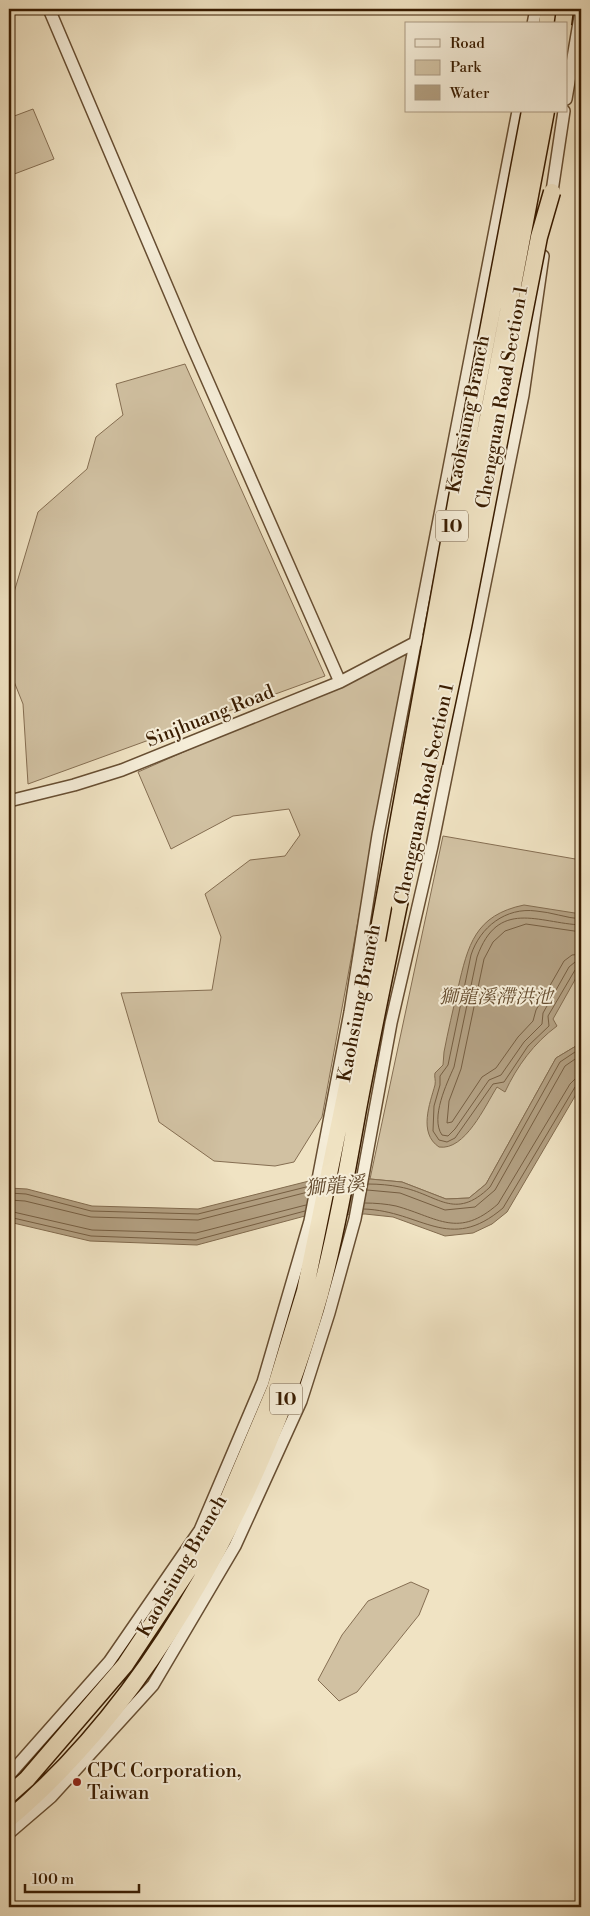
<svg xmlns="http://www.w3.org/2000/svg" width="590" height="1916" font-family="'Libre Bodoni','Noto Serif TC',serif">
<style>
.green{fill:#d1c1a2;stroke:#856e52}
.water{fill:#b29f81;stroke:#826b4e}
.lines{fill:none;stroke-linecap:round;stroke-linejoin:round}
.shore{stroke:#765e41;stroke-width:1}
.tertiary-casing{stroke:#674e32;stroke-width:14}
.motorway-casing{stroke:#391c01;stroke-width:19}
.tertiary{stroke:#f5edd8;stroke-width:11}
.motorway{stroke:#f0e3c3;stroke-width:16}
.motorway-bridge-casing{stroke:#391c01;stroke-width:19;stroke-linecap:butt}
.motorway-bridge{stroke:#f0e3c3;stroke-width:16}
.poi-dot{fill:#8f2418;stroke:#f5edd8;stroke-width:2}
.labels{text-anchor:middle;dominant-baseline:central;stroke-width:4;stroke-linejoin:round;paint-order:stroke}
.shield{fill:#f5edd8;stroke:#715b42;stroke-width:1}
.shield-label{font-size:18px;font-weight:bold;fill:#391c01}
.street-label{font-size:19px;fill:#391c01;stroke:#f5edd8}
.park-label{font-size:19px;font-style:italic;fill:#674e31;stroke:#f5edd8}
.poi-label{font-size:19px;fill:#391c01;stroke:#f5edd8;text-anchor:start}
.water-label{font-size:20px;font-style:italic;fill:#634a2e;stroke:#f5edd8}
</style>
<rect width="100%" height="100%" fill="#f0e3c3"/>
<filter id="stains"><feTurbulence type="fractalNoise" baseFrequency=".004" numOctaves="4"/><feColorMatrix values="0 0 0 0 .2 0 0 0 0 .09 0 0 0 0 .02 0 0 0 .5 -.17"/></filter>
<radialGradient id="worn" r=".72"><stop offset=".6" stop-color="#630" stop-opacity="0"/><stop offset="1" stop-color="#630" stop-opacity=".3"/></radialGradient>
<path class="green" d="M33 109 54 159 9 176V118Z
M185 364 325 676 28 784 23 704 9 669V609L38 512 87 469 96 437 123 415 116 384Z
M407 654 322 1117 294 1162 275 1166 214 1161 159 1122 121 993 212 990 221 937 205 894 250 860 285 856 300 835 289 809 233 816 171 849 138 772Z
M443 836 581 860V1043L556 1058 486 1184 469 1198 446 1199 402 1182 370 1179Z
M411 1582 429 1590 419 1615 357 1692 339 1701 318 1680 342 1635 368 1601Z"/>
<path class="water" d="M524 905 581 914V969L553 1019 557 1026C534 1043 517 1066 505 1092L497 1087C485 1106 465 1151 439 1147 418 1133 430 1103 435 1085 436 1080 434 1077 435 1073L443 1065 444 1052C448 1031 453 1010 458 988 468 945 475 915 524 905Z
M581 1043V1086L507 1212 492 1224 473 1233 445 1236 393 1217 365 1214 305 1216 197 1245 90 1241 9 1222V1188L27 1189 92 1206 198 1209 309 1181 370 1179 402 1182 446 1199 469 1198 486 1184 556 1058Z"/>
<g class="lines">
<path class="shore" d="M581 919C566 918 551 912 536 911 506 907 480 927 471 955L448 1065 440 1076V1085L434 1106 433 1131 439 1140 447 1142 455 1138 493 1084 504 1082 528 1046 549 1026 548 1016 575 970 581 968
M581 925C538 923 498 898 477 957L454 1067C447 1083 430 1118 442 1135L448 1136 455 1129 489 1080 501 1075 524 1042 542 1024 543 1013 569 967 575 962 581 961
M581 932 526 924 505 931 493 942 484 959 461 1069 449 1101 447 1123 452 1122 482 1077 496 1068 518 1037 533 1021 536 1010 564 961 572 955 581 954
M368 1184C379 1184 390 1185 400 1187 438 1194 454 1222 490 1187L560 1062 581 1048
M367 1190 400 1193 445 1210 475 1207 495 1190 565 1066 581 1055
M9 1193 26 1194 91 1211 198 1214 310 1186
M9 1200 25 1201 91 1217 198 1220 308 1192
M365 1203C375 1203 387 1204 396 1206 439 1218 458 1239 498 1204L570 1084 575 1079 581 1078
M364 1209C422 1211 449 1254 503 1208L575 1087 581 1085
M9 1211 92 1230 196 1233 306 1205
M9 1217 91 1236 196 1240 305 1211"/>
<defs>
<path id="tertiary" d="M49 9 191 343 340 682
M533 24 536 9
M566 99 581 11
M551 198 564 111
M9 801 74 785 122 770 340 682 420 640
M9 1775 109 1662 200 1530 263 1382 310 1221 350 1012 378 835 518 111
M9 1833 51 1797 153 1685 235 1546 301 1401 329 1313 355 1219 391 1023 432 846 523 395 543 256"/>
<path id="motorway" d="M547 24 549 9
M9 1795 27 1779 125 1665 216 1528 275 1389 305 1291 377 940
M9 1819C161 1690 266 1484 320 1294 336 1234 347 1171 358 1109 371 1040 385 972 399 904"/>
</defs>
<use href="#tertiary" class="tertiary-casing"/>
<use href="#motorway" class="motorway-casing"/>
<use href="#tertiary" class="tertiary"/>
<use href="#motorway" class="motorway"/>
<defs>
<path id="motorway-bridge" d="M563 24 565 9
M434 763 463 627 539 237 552 192
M399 904 433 708 546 111
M377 940 472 415 530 111"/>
</defs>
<use href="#motorway-bridge" class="motorway-bridge-casing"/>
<use href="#motorway-bridge" class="motorway-bridge"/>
</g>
<circle class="poi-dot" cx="77" cy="1782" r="5"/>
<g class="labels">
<g class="shield">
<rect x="436" y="510.5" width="32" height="31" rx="4"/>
<rect x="270" y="1383.5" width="32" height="31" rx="4"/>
</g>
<g class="shield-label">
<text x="452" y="526">10</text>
<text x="286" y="1399">10</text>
</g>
<g class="street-label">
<text transform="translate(502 397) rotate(-80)">Chengguan Road Section 1</text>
<text transform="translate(468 414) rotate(-79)">Kaohsiung Branch</text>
<text transform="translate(210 716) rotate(-22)">Sinjhuang Road</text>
<text transform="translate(424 794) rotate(-78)">Chengguan Road Section 1</text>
<text transform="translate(359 1003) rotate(-79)">Kaohsiung Branch</text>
<text transform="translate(182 1566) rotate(-60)">Kaohsiung Branch</text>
</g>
<g class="park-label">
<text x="496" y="997">獅龍溪滯洪池</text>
</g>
<g class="poi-label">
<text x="87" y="1771">CPC Corporation,<tspan x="87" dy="22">Taiwan</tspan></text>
</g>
<g class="water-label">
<text transform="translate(335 1187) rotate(-5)">獅龍溪</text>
</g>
</g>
<rect width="590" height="1916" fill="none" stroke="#f0e3c3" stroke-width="30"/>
<rect x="10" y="10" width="570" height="1896" fill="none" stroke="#391c01" stroke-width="2.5"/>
<rect x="15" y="15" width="560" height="1886" fill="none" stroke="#391c01"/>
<rect x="405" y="22" width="162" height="90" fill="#f5edd8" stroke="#aa9982"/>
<rect x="415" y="39" width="25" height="8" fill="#f5edd8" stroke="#aa9982"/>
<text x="450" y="48" font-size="15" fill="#391c01">Road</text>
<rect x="415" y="60" width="25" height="15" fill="#d1c1a2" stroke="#aa9982"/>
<text x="450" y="72" font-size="15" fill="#391c01">Park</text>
<rect x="415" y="85" width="25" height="15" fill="#b29f81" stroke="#aa9982"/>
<text x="450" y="98" font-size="15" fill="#391c01">Water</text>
<path d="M25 1884v8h114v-8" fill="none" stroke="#391c01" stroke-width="2.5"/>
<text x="32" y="1884" font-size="15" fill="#391c01" stroke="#f5edd8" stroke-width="4" paint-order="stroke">100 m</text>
<rect width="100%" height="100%" filter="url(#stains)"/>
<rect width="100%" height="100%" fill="url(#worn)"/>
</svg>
